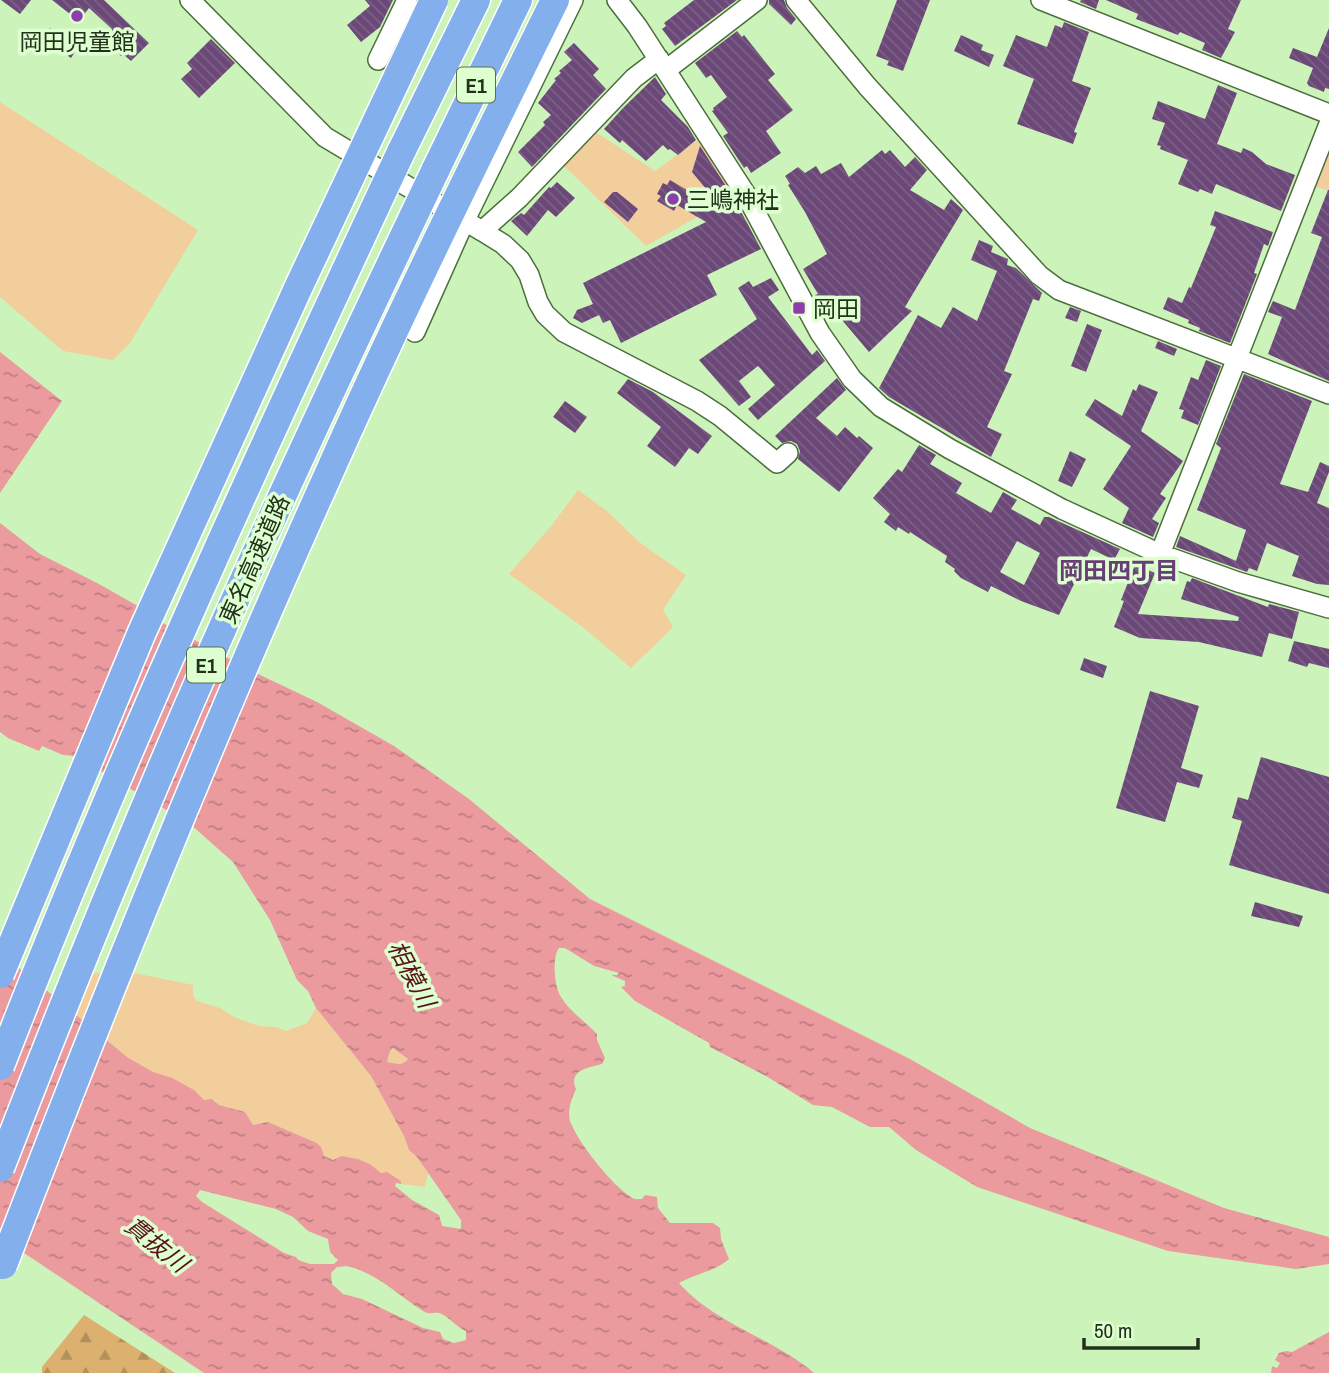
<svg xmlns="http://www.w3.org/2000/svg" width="1329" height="1373" font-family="'Archivo Narrow','Noto Sans JP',sans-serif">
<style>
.green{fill:#f1ce9c}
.forest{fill:url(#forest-firs)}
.water{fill:url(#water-ripples);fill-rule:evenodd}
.building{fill:url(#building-back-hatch);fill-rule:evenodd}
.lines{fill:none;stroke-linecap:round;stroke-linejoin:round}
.minor-casing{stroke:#4b6f3b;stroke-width:22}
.highway-casing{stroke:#fff;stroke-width:31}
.minor{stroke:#fff;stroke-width:19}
.highway{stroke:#83b0ec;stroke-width:28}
.highway-bridge-casing{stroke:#fff;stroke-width:31;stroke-linecap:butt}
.highway-bridge{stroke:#83b0ec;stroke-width:28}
.poi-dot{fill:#903dac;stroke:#deffd0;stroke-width:2.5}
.labels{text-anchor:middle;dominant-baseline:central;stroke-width:7;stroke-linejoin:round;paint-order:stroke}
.shield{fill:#deffd0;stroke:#5a6f51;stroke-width:2}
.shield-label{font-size:21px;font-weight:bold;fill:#22311b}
.poi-label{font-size:23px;fill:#22311b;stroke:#deffd0;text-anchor:start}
.street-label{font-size:23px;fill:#22311b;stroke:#deffd0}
.neighbourhood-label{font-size:24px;font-weight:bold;fill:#673f76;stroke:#deffd0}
.water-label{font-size:24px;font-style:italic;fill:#58111d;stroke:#deffd0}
</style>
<defs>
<pattern id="forest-firs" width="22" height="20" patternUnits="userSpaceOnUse" patternTransform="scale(1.75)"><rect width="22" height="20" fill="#dcb06f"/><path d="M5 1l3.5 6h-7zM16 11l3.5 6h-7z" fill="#b2905a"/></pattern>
<pattern id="water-ripples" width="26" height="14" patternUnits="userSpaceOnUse" patternTransform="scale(1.75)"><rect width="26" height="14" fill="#eb9a9e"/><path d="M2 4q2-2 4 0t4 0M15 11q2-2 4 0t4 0" fill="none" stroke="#be7e80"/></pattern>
<pattern id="building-back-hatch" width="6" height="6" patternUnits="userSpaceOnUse" patternTransform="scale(1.75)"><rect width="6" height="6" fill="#6b4878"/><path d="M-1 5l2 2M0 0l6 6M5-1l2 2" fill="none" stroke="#7b6085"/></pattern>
</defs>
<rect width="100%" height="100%" fill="#ccf4ba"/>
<path class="green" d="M0 102 198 230 130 343 113 360 63 351 0 297Z
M594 131 655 171 702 137 733 183 707 203 706 212 646 246 562 164Z
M1329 149V191L1314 186Z
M578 490 607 511 639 542 686 575 663 610 673 627 631 668 584 628 509 574 552 525Z
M129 972 193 985V996L197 1001 220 1008 234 1017 259 1026 277 1027 286 1031 307 1023 316 1008 371 1076 404 1136 409 1150 417 1157 428 1173 425 1187 401 1184V1181L381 1173 370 1164 358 1159 349 1157 333 1160 324 1156 317 1143 268 1122 252 1125 245 1112 219 1105 214 1100H204L189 1087 153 1072 127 1057 50 994 85 974Z
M394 1048 408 1059C402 1067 396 1063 387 1062L390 1051Z"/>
<path class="forest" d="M84 1315 175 1373H42V1367Z"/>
<path class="water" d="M0 352 62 401 0 493Z
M0 523 40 554 99 584 136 605 161 622 256 673 317 702 394 746 469 799 590 899 910 1059 1030 1128 1224 1208 1329 1237V1264L1296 1269 1168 1251 977 1187 916 1150 889 1127H870L832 1107 813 1105 766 1076 710 1047 709 1043 635 1001 621 987 625 986V981L611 975H617L619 973 594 966 565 948H559C552 957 554 987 561 997 570 1012 586 1022 597 1034V1040L605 1058 602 1064C588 1068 568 1070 576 1089 572 1098 567 1110 570 1121 578 1143 612 1185 631 1197 634 1200 638 1199 642 1199L645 1195 657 1197 658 1208 670 1223H713L720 1228 721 1239 729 1259C716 1271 695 1274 679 1283 715 1324 773 1338 814 1373H204L0 1237V952L127 1057 153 1072 172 1078 194 1090 204 1100 212 1099 219 1105 245 1112 253 1125 268 1122 317 1143 321 1147 324 1156 333 1160 342 1156 358 1159 370 1164 381 1173 387 1172 401 1181V1184L396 1183 395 1186 412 1200 439 1215 442 1226 461 1229V1220L417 1157 409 1150 404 1136 371 1076 316 1008 308 991 297 980 270 920 233 862 190 824 75 756 63 755 42 746 39 751 8 738 0 732ZM393 1048 408 1059C402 1067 396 1063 387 1062L390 1051ZM200 1190 276 1209 293 1217 308 1231 328 1239 330 1252 338 1260 334 1264H310L298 1260 296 1257 284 1253 202 1202 196 1196ZM347 1266C377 1273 398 1295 423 1311 429 1315 432 1312 439 1313 447 1315 456 1327 466 1331V1340L454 1343 443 1339 440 1332 423 1328 362 1299 343 1294 332 1284 331 1273 337 1267Z
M1329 1332V1373H1271L1272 1366 1277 1368 1280 1363 1275 1360 1279 1353 1286 1351 1292 1352Z"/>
<path class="building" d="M1 0H31L20 14Z
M52 0H104L149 43 131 61 123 54 121 56 111 46 114 44 105 36 112 29 89 8 79 21Z
M365 0H393L380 27 361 42 347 25 370 6Z
M694 0H737L675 46 662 29 666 26 664 23Z
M769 0H784L787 8 796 19 791 25 769 4Z
M897 0H930L903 71 887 65 889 61 876 56Z
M1081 0H1099L1096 9 1080 2Z
M1106 0H1241L1228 29 1235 32 1221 58 1202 50 1205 43 1180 32 1178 35 1136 19 1138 14Z
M1064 22 1089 32 1072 81 1091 88 1074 132 1077 133 1073 144 1017 124 1034 79 1003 66 1016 35 1047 47 1055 25 1062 28Z
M50 28 78 47 71 58 43 38Z
M1329 28V89L1325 88 1324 92 1309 86 1307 83 1313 68 1289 58 1293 48 1317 57Z
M737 31 742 37 744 35 775 74 768 80 793 110 766 131 781 153 751 173 747 166 744 168 723 136 728 133 712 111 714 110 713 108 727 97 711 75 706 78 695 63Z
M961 35 983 45 981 50 994 55 989 67 954 51Z
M211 39 235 63 199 98 181 79 192 69 187 63Z
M574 43 599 69 593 75 606 89 532 167 518 152 545 125 543 122 551 115 538 103 556 80 554 79 561 73 559 71 572 60 564 52Z
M655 77 666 94 661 100 688 127 696 140 678 155 670 149 668 150 663 145 646 161 622 140 620 143 604 129 623 108Z
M1218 85 1237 93 1217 144 1241 153 1243 148 1252 152 1266 164 1295 175 1281 211 1216 184 1212 194 1200 189 1198 192 1178 184 1188 160 1160 149 1161 146 1157 145 1165 123 1152 119 1158 101 1205 119Z
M700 146 726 186 722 188 735 207 738 206 761 249 707 275 717 295 621 343 610 320 603 323 599 315 582 323 573 318 577 310 593 304 583 283 706 222 677 205 674 211 657 201 661 196 657 194 663 183 667 185 670 180 727 214 692 172Z
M882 150 885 154 890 150 905 167 915 157 927 170 910 190 944 210 951 199 963 210 905 307 912 311 869 352 831 307 824 311 815 295 818 294 803 269 827 254 805 212 788 185 790 184 785 176 798 167 805 173 816 166 821 174 841 163 849 177Z
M557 182 575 198 556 217 548 210 527 236 511 221 521 213 524 215 549 187 551 188Z
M1328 190H1329V381L1268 354 1282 317 1268 312 1273 301 1295 310 1322 237 1311 233Z
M613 192H617L638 209 628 222 604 202Z
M1215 211 1273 232 1268 246 1264 244 1254 273 1257 274 1230 343 1199 331 1200 328 1188 323 1189 320 1163 309 1168 297 1182 303 1189 287 1191 288 1216 227 1210 225Z
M979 240 993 246 991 252 1008 259 1007 265 1016 268 1042 293 1039 301 1033 299 1004 371 1012 374 987 427 1002 434 991 457 889 397 879 388 918 315 941 328 953 307 977 321 997 271 971 260Z
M771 278 779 290 768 297 812 355 817 350 825 361 758 420 748 409 775 385 761 369 758 366 739 381 751 397 739 406 699 360 757 319 738 288 749 281 753 287Z
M1070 307 1081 311 1077 322 1065 318Z
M1087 324 1102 330 1086 372 1071 366Z
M1158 341 1177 349 1174 356 1155 348Z
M1206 360 1221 366 1198 425 1181 418 1184 410 1179 409 1191 377 1198 380Z
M1244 374 1312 401 1280 484 1308 492 1320 462 1329 466V472L1317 503 1329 508V585L1317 584 1292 576 1299 556 1267 543 1257 571 1249 568 1247 572 1176 547 1180 536 1236 561 1246 530 1197 510 1221 448 1216 444Z
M837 378 846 390 816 418 837 436 845 427 857 438 859 436 873 448 839 492 798 459 800 451 797 444 791 441 782 443 775 436Z
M628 379 653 392 712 436 698 454 689 448 675 467 647 446 661 427 617 393Z
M1139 384 1158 392 1141 431 1183 461 1160 494 1166 498 1152 519 1159 523 1153 537 1122 523 1129 508 1103 489 1131 446 1085 415 1095 399 1122 416 1133 389 1136 391Z
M565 401 587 417 575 433 553 417Z
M919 445 936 455 930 464 962 483 956 493 991 513 1003 492 1017 500 1011 509 1040 525 1044 517H1049L1120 549 1114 560 1091 549 1059 615 1021 601 991 586 988 592 961 578 954 571 955 569 945 562 947 556 910 532 909 534 898 527 896 531 884 522 890 514 873 498 898 469 902 472ZM1017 541 1040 553 1024 585 1000 572Z
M1070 451 1086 459 1072 487 1058 481Z
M1135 565 1155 573 1138 614 1238 621 1239 617 1181 599 1187 581 1190 582 1192 578 1268 607 1269 604 1299 612 1292 639 1269 633 1262 657 1199 642 1140 638 1114 627 1124 601 1121 600Z
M1294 641 1329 649V668L1309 663 1307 667 1288 661Z
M1084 658 1107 666 1103 678 1080 670Z
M1150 691 1199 706 1181 768 1203 775 1199 788 1177 782 1165 822 1116 808Z
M1261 757 1329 777V894L1229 865 1242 821 1232 818 1238 797 1248 800Z
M1255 902 1303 916 1299 927 1251 916Z"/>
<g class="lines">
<defs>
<path id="minor" d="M190 0 325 137 482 231 519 198 634 78 659 59
M617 0 637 26 745 193 820 333 852 379 881 407 950 449 1062 509 1160 554 1238 582 1329 608
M796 0 867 86 1039 275 1059 290 1329 394
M1041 0 1329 114
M378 60 407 0
M666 70 757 0
M482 231 503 244 520 260 529 275 538 302 545 314 564 332 697 401 720 416 777 463 788 453
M415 332 465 220 573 0
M1160 554 1329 124"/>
<path id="highway" d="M401 152 476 0
M435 171 518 0"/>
</defs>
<use href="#minor" class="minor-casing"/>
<use href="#highway" class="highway-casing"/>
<use href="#minor" class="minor"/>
<use href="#highway" class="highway"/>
<defs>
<path id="highway-bridge" d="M0 974 142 632 299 286 434 0
M0 1066C120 756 260 453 401 152
M0 1168C67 995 137 822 212 652 283 490 359 330 435 171
M3 1265C104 1001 209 739 325 482 397 319 476 160 555 0"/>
</defs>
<use href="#highway-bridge" class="highway-bridge-casing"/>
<use href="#highway-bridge" class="highway-bridge"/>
</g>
<g class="poi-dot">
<circle cx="77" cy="16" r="7"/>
<circle cx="673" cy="199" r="7"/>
<rect x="792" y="301" width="14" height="14" rx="3.5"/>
</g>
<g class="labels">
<g class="shield">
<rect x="457" y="67.5" width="38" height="35" rx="5"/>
<rect x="187" y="647.5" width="38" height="35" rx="5"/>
</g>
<g class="shield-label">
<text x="476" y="85">E1</text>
<text x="206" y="665">E1</text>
</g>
<g class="poi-label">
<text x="77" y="41" text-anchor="middle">岡田児童館</text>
<text x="687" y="199">三嶋神社</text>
<text x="813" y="308">岡田</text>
</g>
<g class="street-label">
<text transform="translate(254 559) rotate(-66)">東名高速道路</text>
</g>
<g class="neighbourhood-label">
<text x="1119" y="570">岡田四丁目</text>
</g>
<g class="water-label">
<text transform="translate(412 974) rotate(62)">相模川</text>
<text transform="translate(157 1244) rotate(39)">貫抜川</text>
</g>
</g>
<path d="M1084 1338v10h114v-10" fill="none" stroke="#22311b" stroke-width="3.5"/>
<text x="1094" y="1338" font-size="21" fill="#22311b" stroke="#deffd0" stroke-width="5" paint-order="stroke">50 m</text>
</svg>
